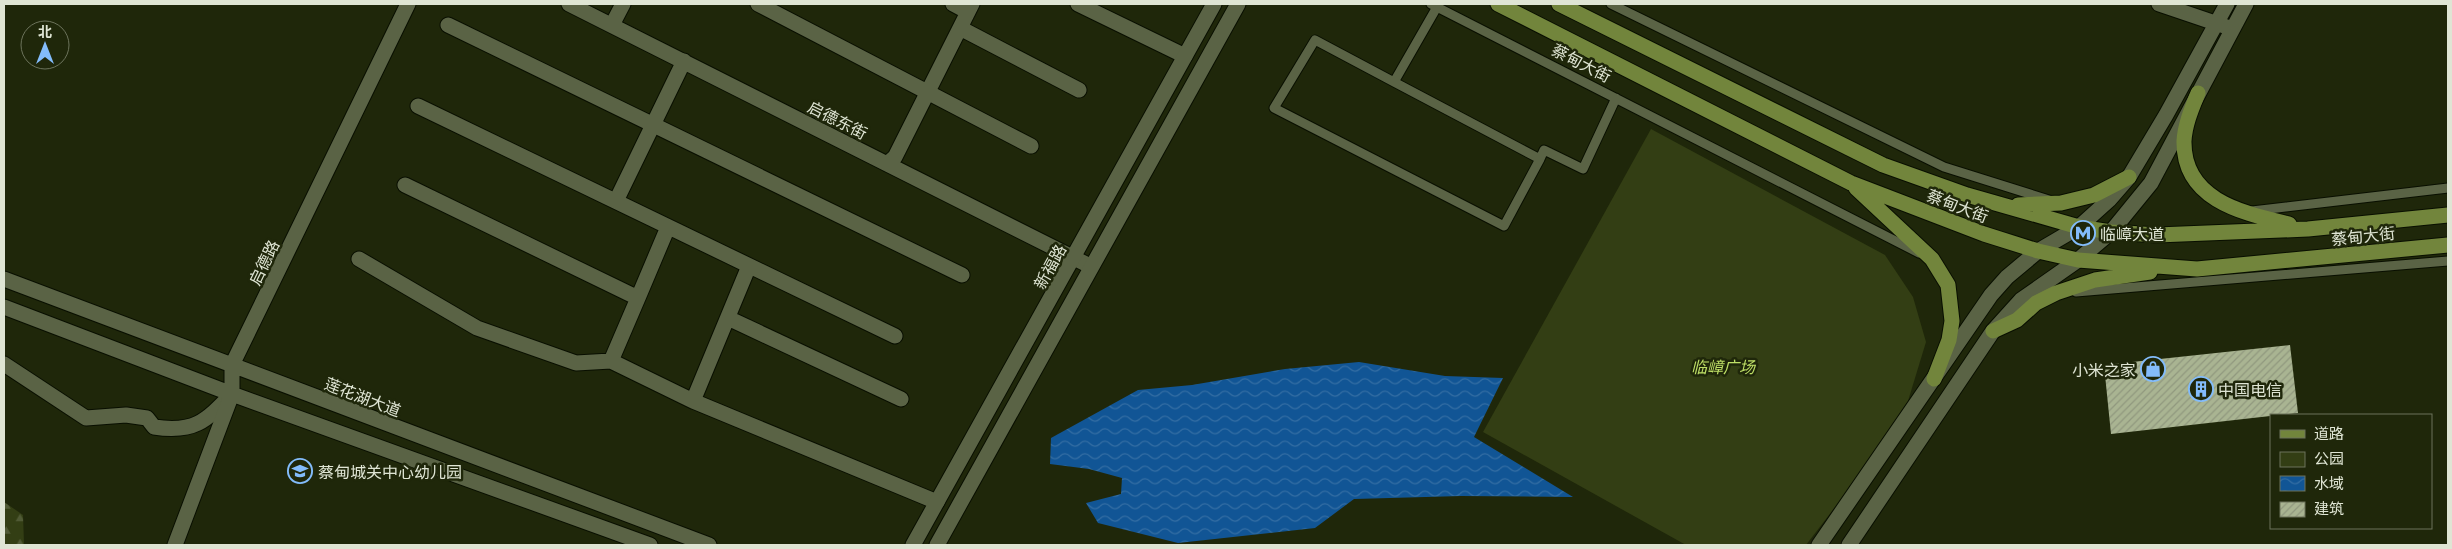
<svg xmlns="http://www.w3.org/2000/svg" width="2452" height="549" font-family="Literata,'Noto Sans SC',serif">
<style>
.forest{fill:url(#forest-firs)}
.park{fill:#333e14}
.water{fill:url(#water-waves)}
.building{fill:url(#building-hatch)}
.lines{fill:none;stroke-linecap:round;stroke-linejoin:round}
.service-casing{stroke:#090f00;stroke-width:11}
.minor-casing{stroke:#090f00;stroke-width:17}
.tertiary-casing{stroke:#090f00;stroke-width:17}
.primary-casing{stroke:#090f00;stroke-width:17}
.service{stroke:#5a6345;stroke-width:9}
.minor{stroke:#5a6345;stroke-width:15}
.tertiary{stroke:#5a6345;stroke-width:15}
.primary{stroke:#72853c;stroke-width:15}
.labels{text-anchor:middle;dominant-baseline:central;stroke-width:5;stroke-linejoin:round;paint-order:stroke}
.street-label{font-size:16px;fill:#dfe5d4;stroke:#1f270a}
.poi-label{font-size:16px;fill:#dfe5d4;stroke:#1f270a;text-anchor:start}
.park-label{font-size:16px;font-style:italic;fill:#bedf66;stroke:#1f270a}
</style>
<defs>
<pattern id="forest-firs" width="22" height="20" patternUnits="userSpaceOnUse" patternTransform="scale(1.25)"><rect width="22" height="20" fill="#333e14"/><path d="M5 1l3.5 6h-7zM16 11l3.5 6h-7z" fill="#505a35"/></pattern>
<pattern id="water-waves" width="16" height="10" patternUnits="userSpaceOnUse" patternTransform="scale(1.25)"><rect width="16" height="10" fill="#115595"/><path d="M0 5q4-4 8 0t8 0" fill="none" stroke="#336da3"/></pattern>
<pattern id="building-hatch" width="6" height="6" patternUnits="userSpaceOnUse" patternTransform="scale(1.25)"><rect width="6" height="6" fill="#a9b492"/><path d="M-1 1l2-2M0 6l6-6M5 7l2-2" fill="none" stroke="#90987e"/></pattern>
</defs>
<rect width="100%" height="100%" fill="#1f270a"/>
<path class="forest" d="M4 502 23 515 24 545H4Z"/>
<path class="park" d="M1651 129 1885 255 1913 297 1926 342 1908 401 1865 468 1806 545H1686L1483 432Z"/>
<path class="water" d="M1359 362 1445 376 1503 378 1474 437 1573 497 1461 496 1354 499 1315 528 1178 543 1098 523 1086 503 1121 494 1122 478 1089 469 1050 464 1051 438 1138 390 1192 385 1285 369Z"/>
<path class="building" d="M2290 345 2298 413 2111 434 2104 365Z"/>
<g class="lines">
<defs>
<path id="service" d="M1431 4 1919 253
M1611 4 1944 167 2049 200
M1394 82 1315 40 1274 108 1504 226 1540 159 1394 82 1437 7
M1540 159 1544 150 1583 169 1616 98
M2252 211 2448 188
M2076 292 2448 261"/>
<path id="minor" d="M569 4 1090 266
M758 4 1031 146
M953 4 968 12
M1078 4 1185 56
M448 25 962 275
M612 25 623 4
M960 28 1079 90
M418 106 895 336
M887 164 895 157 972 4
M405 185 638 298 611 361
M616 201 684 61
M359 259 477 328 576 363 611 361 693 401 749 266
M638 298 668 227
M728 318 901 399
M4 364 86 418 126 415 147 418 154 427C194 433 205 422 232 394
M693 401 937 502"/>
<path id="tertiary" d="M2159 4 2227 27
M4 279 709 545
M4 307 232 394 650 545
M175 545 232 394V365L408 4
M913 545 1214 4
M937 545 1238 4
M1819 545 1991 295 2007 277 2038 251 2079 227 2109 200 2129 177 2166 115 2227 4
M1849 545 1993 331 2021 300 2078 260 2111 232 2151 183 2246 4"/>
<path id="primary" d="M1498 4 1851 183 1984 234 2038 251 2078 260 2197 269 2448 245
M1559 4 1883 165 1967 195 2079 227 2111 232 2157 235 2308 229 2448 215
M2198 93C2192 108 2185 124 2184 141 2183 201 2244 213 2289 224
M1856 188 1932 259 1948 285 1952 321 1949 340 1934 379
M2018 205 2061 203 2094 195 2129 177
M1993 331 2017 320 2036 303 2056 293 2095 280 2150 272"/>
</defs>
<use href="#service" class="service-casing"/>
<use href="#minor" class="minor-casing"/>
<use href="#tertiary" class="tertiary-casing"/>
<use href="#primary" class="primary-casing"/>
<use href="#service" class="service"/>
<use href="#minor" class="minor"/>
<use href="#tertiary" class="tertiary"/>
<use href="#primary" class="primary"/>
</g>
<defs>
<symbol id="metro-ring" viewBox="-11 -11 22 22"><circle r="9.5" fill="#1f270a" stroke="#83bcfb" stroke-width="1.5"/><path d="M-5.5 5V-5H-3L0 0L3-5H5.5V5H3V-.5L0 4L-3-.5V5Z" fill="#83bcfb"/></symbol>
<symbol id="shop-ring" viewBox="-11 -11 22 22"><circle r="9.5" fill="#1f270a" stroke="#83bcfb" stroke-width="1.5"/><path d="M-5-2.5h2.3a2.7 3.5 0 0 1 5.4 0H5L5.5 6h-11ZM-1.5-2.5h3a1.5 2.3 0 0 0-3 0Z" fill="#83bcfb"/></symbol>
<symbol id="building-ring" viewBox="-11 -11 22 22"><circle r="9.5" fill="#1f270a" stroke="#83bcfb" stroke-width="1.5"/><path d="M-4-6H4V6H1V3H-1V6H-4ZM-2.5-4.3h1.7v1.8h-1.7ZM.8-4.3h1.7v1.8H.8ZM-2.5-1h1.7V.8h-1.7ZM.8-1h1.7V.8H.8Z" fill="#83bcfb"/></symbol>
<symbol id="school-ring" viewBox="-11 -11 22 22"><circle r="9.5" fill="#1f270a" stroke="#83bcfb" stroke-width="1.5"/><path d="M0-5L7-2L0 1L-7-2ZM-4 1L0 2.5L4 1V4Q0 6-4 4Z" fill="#83bcfb"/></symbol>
</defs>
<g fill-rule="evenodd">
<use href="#metro-ring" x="2069" y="219" width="28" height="28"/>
<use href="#shop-ring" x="2139" y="355" width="28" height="28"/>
<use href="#building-ring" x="2187" y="375" width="28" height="28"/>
<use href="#school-ring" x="286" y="457" width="28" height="28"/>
</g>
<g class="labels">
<g class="street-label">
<text transform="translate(1582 62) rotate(27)">蔡甸大街</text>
<text transform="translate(838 119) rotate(27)">启德东街</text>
<text transform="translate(1958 205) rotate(21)">蔡甸大街</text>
<text transform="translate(2363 235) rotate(-6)">蔡甸大街</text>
<text transform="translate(263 262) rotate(-64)">启德路</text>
<text transform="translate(1049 266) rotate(-61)">新福路</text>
<text transform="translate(363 396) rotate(21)">莲花湖大道</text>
</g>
<g class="poi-label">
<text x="2100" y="233">临嶂大道</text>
<text x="2136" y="369" text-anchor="end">小米之家</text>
<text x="2218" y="389">中国电信</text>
<text x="318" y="471">蔡甸城关中心幼儿园</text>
</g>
<g class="park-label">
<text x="1723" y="366">临嶂广场</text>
</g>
</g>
<rect width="2452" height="549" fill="none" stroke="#dfe5d4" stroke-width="10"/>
<rect x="2270" y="414" width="162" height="115" fill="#1f270a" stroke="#6c735b"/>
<rect x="2280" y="430" width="25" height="8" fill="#72853c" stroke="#6c735b"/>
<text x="2314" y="439" font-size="15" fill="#dfe5d4">道路</text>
<rect x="2280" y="452" width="25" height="15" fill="#333e14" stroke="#6c735b"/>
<text x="2314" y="464" font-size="15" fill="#dfe5d4">公园</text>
<rect x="2280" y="476" width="25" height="15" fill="url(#water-waves)" stroke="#6c735b"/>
<text x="2314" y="489" font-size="15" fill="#dfe5d4">水域</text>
<rect x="2280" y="502" width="25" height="15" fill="url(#building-hatch)" stroke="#6c735b"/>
<text x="2314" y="514" font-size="15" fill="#dfe5d4">建筑</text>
<g transform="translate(45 45)"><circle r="24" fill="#1f270a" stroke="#6c735b"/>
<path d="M0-4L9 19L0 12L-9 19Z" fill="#83bcfb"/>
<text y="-8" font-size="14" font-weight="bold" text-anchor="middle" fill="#dfe5d4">北</text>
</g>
</svg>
